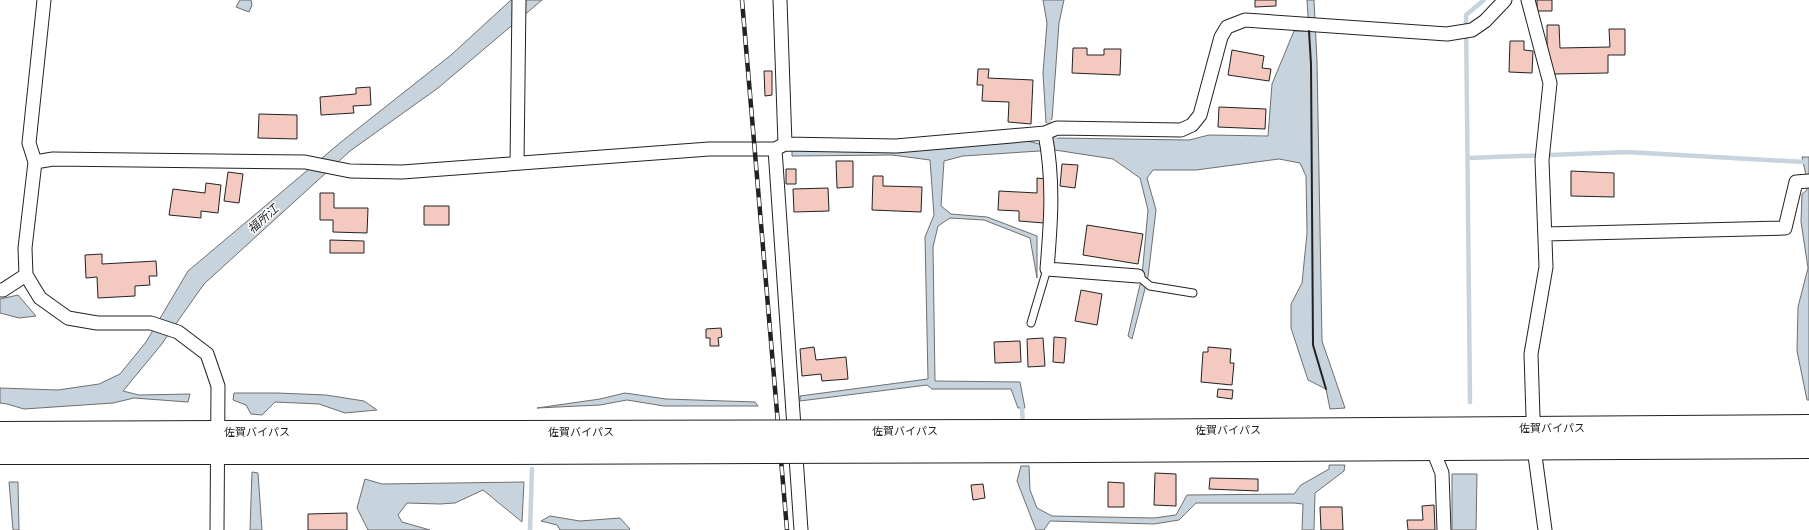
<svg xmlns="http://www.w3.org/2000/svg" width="1809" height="530" font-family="Roboto,'Noto Sans JP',sans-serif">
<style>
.water{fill:#c7d3dd;stroke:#6f6f6f}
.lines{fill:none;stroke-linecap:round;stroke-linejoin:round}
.stream{stroke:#c7d3dd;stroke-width:4.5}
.building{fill:#f3c9c0;stroke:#222}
.lane-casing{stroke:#222;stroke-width:9}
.street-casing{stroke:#222;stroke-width:15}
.highway-casing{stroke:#222;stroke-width:24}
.lane{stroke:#fff;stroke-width:7}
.street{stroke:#fff;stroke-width:13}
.highway{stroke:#fff;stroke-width:22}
.rail-casing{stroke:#222;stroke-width:4.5}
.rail{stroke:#fff;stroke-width:3;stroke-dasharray:9;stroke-linecap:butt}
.highway-bridge-casing{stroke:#222;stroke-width:24;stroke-linecap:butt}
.highway-bridge{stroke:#fff;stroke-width:22}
.wall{stroke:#222;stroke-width:2}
.labels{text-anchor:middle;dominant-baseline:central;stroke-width:3;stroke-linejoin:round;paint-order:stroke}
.street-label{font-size:11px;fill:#222;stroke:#fff}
.water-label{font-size:12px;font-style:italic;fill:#222;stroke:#fff}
</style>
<rect width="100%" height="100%" fill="#fff"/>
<path class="water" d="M240 0H251L252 5 249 12 236 7Z
M511 0H542L438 88 350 151 204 284 161 345 123 391 139 395 190 394 188 402 134 398 113 403 24 409 7 404 0 403V388L58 390 99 384 120 374 146 342 188 271 341 142 451 55Z
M1043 0H1064L1059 23 1052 119 1046 123 1043 73 1047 23Z
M1307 0H1314L1317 61 1322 341 1345 408 1330 409 1326 389 1308 380 1291 328V304L1302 283 1307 233 1306 176 1300 163 1279 159 1196 170H1153L1147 178 1156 210 1148 277 1132 339 1128 336 1142 276 1148 210 1140 178 1113 159 1055 150 963 156 944 161 941 206 951 214 987 217 1037 236V278L1030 238 984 220 950 218 938 226 933 247 935 381 1020 382 1025 408H1018L1011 389H932L927 385 800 401V396L928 379 925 237 934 215 930 160 892 155 792 156V150L1024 140 1043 145 1053 144 1058 138 1189 140 1209 135 1268 136 1272 84 1294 31H1309Z
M1802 157H1809V400H1807L1797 351 1798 307 1808 268 1801 222 1802 194 1807 190 1806 175Z
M18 295 36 316 19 318 0 313V299Z
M234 393H277L326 395 364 401 377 410 345 413 319 404 275 402 262 415 251 414 246 405 233 400Z
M625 393 666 399 755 402 758 406H664L627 400 600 405 537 408 600 399Z
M1329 465H1345L1344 471 1315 493 1314 530H1302L1303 504 1294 503H1196L1179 520 1154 524 1050 521 1044 530H1036L1017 481 1021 466H1029L1030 490 1037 508 1052 516 1154 518 1176 515 1187 495 1294 494 1301 485 1329 469Z
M252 472 258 473 262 530H250Z
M1452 474H1477L1476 530H1452Z
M365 479 382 484 524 482 522 522 483 490 455 503 440 504 407 503 398 515 402 522 430 530H368L357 508Z
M9 482H18L19 530H13Z
M550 516 580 521 620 518 630 529 629 530H560L557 525 541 521Z"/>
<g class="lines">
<path class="stream" d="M1049 121 1056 141
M1468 158 1627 152 1804 162
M1470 402 1466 15 1484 0
M1022 408 1023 425
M530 530 532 469"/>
</g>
<path class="building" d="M1255 0H1276V6L1255 7Z
M1537 0H1552V11H1537Z
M1547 25H1559L1560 48 1610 47 1609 29H1625V55H1608V73L1554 74 1547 49Z
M1510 41H1524V50L1533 51 1532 73 1509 72Z
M1073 48H1087V55H1104V49H1121L1120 75 1072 73Z
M1232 50 1264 56 1262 68 1271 69 1269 81 1228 75Z
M978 69H989L988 78 1033 80 1031 124 1008 122 1009 102 982 101 983 85H977Z
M764 71H772V95L765 96Z
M370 87 371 105 353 106 354 113 321 115 320 97 356 94V88Z
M1219 107 1266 109 1265 129 1218 127Z
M259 114 297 115V139L258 138Z
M836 161H853V187L837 188Z
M1062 164 1078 165 1075 188 1060 186Z
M786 169H796V184H786Z
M1571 171 1614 173V197L1571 196Z
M228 172 243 174 239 203 224 201Z
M873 176H883V186L922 187 921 212 872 210Z
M1037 178 1046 179 1044 223 1019 221V211L998 210 999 191 1037 193Z
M206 183 221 185 218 213 201 211V218L169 215 173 189 205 193Z
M828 188 829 211 794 212 793 189Z
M320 193H334V208H368L367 233 333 232V220H320Z
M424 206H449V225H424Z
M1087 225 1143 234 1138 264 1083 255Z
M330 240 364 241V253H330Z
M102 254V264L156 261 157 276H149L150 285 135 286V296L98 298 97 277 86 278 85 255Z
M1081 290 1102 294 1097 325 1075 321Z
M721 328 722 337 718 338 719 346H710V338H706V329Z
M1054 337 1066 338 1064 363 1053 362Z
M1043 338 1045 366 1028 367 1027 339Z
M1020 341 1021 362 995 363 994 342Z
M814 347 816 360 846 357 848 379 822 381 821 374 802 376 800 349Z
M1208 347 1231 349 1230 363H1234L1232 385 1201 382 1203 352H1208Z
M1218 389 1233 390 1232 399 1217 397Z
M1155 473 1176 474V506L1154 505Z
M1210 478 1258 479V491L1209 489Z
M1108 482 1124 483V507H1108Z
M983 484 985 498 973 500 971 485Z
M1434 505 1435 530H1408L1407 520H1423L1422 506Z
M1320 507H1342L1343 530H1321Z
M347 513V530H308V514Z"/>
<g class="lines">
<defs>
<path id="lane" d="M1138 276 1150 286 1193 293
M1031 323 1047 269"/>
<path id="street" d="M44 0 29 143 35 162 25 248 26 275 40 298 68 318 97 323H151L178 332 207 354 218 386 217 530
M780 0 785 144
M1528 0 1550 83 1542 160 1546 267 1531 354 1534 448 1545 530
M1045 133C1054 181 1051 221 1047 269L1138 276
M775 149 801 530
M35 162 53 159 305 162 350 171 402 172 709 149H775L785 144 896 146 1045 133 1057 128 1181 130 1192 125 1200 115 1221 37 1227 27 1245 20 1447 34 1472 30 1485 21 1505 0
M517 163 519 0
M1545 234 1785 228 1796 182 1809 181
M0 290H3L26 275
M1436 449V458L1442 473 1444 530"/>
<path id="highway" d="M1082 431 1809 426
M0 433 218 432H503
M1080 451 1809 447
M0 453H499"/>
</defs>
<use href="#lane" class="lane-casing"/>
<use href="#street" class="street-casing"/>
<use href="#highway" class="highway-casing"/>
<use href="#lane" class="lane"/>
<use href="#street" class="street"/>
<use href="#highway" class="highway"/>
<defs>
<path id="rail" d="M742 0 787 530"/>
</defs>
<use href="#rail" class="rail-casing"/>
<use href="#rail" class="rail"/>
<defs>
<path id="highway-bridge" d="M503 432 1082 431
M499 453 1080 451"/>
</defs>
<use href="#highway-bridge" class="highway-bridge-casing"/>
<use href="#highway-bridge" class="highway-bridge"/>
<path class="wall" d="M1309 31 1311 64 1313 345 1326 389"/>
</g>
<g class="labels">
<g class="street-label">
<text x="1552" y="428">佐賀バイパス</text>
<text x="1228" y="430">佐賀バイパス</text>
<text x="905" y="431">佐賀バイパス</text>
<text x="257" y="432">佐賀バイパス</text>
<text x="581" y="432">佐賀バイパス</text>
</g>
<g class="water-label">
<text transform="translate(263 219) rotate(-42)">福所江</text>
</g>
</g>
</svg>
